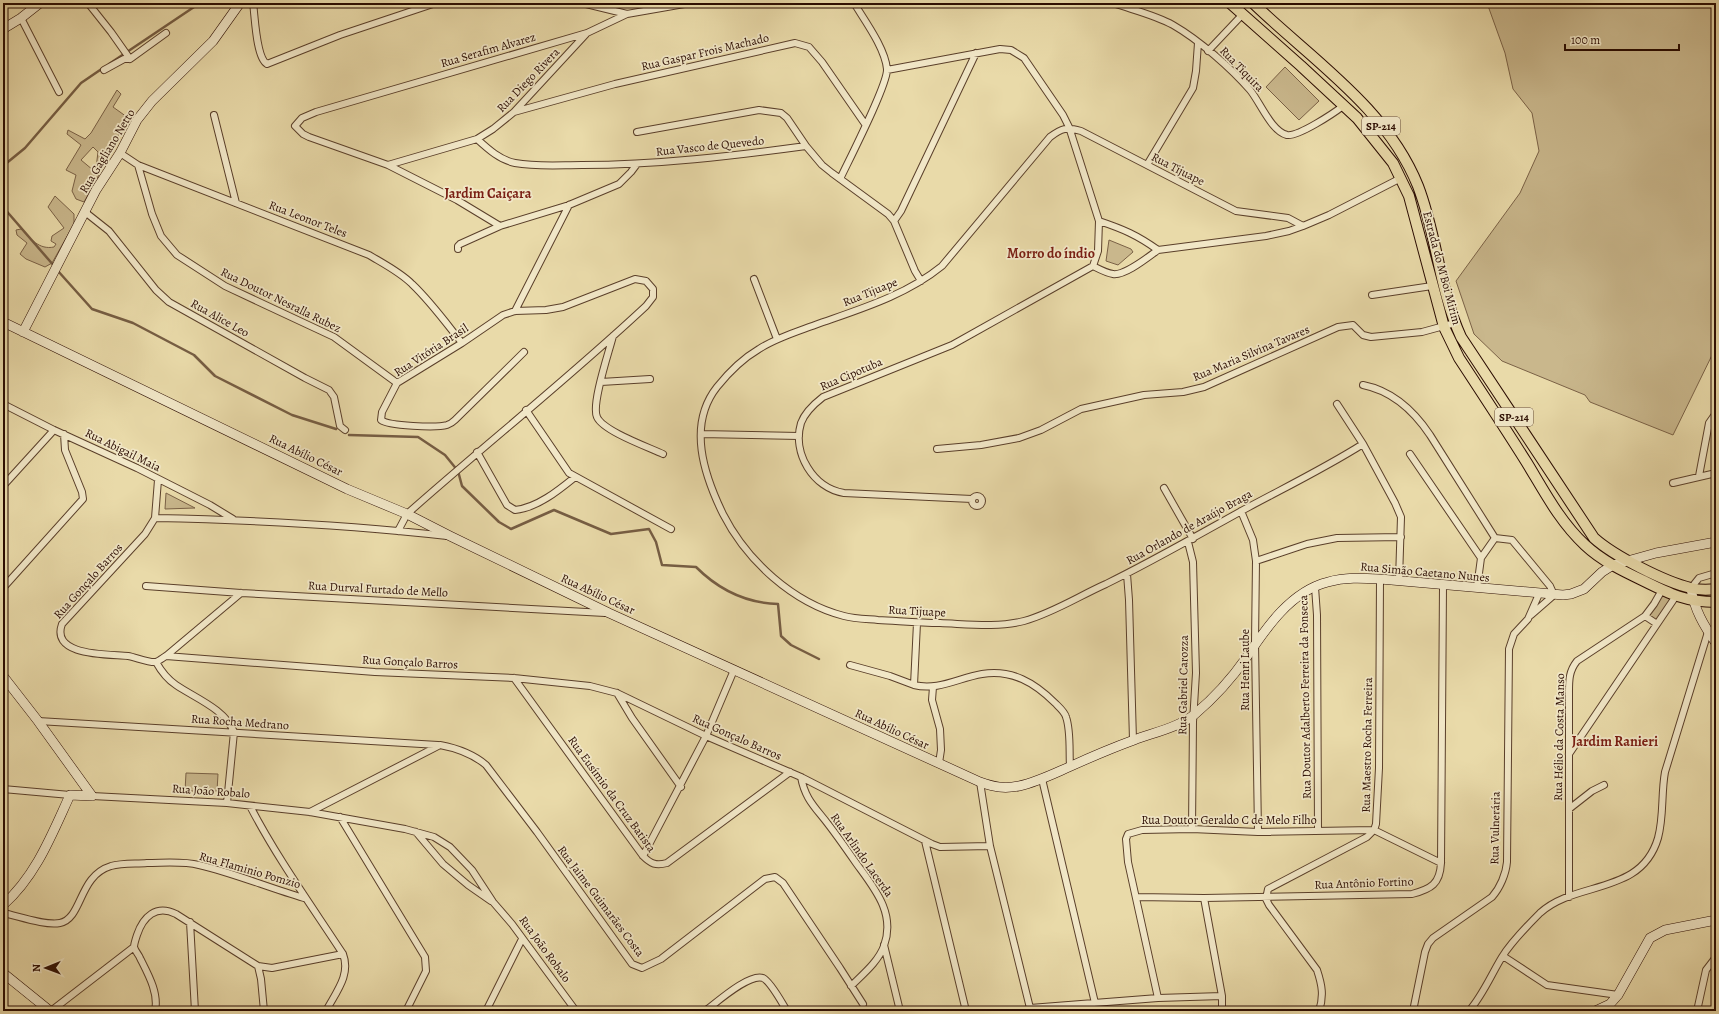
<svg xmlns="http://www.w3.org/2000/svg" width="1719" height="1014" font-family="Alegreya,serif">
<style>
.green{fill:#c9b78c;stroke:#7a6146}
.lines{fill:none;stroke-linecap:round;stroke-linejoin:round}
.stream{stroke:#765d43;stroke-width:2.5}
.street-casing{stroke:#5a3f2a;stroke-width:8}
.secondary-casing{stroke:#2a0b00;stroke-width:10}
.primary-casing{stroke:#2a0b00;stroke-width:12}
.street{stroke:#f1e7c7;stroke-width:6}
.secondary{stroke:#f1e7c7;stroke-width:9}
.primary{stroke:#e9daa9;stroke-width:10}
.labels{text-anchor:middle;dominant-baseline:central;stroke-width:3.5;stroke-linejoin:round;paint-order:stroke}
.shield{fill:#f1e7c7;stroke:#664d3c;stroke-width:1}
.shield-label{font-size:11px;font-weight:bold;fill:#2a0b00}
.street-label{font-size:12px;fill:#2a0b00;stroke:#f1e7c7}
.quarter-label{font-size:14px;font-weight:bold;fill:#7a1f14;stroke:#f1e7c7}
</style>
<rect width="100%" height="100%" fill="#e9daa9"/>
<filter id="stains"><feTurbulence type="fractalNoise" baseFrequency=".005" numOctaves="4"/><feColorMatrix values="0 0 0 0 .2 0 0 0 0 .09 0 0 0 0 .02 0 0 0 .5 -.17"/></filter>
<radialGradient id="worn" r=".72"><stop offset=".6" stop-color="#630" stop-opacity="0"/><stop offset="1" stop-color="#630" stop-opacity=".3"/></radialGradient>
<path class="green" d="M1487 3H1661L1665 7 1716 3V347L1673 435 1590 402 1585 395 1502 361 1474 334 1456 281 1520 193 1539 151 1532 113 1513 89 1505 53Z
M1285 67 1319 101 1299 120 1266 87Z
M117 90 121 94 113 107 127 117 102 169 96 168 98 152 93 147 81 160 99 175 84 202 76 199 72 191 76 175 66 170 81 145 67 134 68 130 85 139 91 133Z
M55 196 74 214V224L52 263 45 267 26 259 20 254 27 243 17 235 16 230 21 229C31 239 39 250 54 247L56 244 51 241 52 236 64 228 48 207Z
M1109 240 1131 249 1133 252 1118 265 1106 261Z
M166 493 195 508 165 509Z
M1662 595 1672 599 1658 623 1648 616Z
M186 773 218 774 217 791H185Z"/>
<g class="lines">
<path class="stream" d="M109 64 200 3
M3 166 25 148 81 83 103 68
M3 207 55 267
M58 271 92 309 133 323 194 355 215 376 292 415 336 429
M349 435 418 437 445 455 458 471 462 486 499 522 511 529 554 510 611 534 649 529 656 542 662 565 696 567C719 590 745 603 778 604L781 636 791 645 819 659"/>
<defs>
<path id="street" d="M88 3 111 32 130 59
M253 3C255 16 256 58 267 64L340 35 436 3
M571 3 586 4 627 14
M1113 3C1133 10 1155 15 1173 25 1199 40 1231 68 1250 90 1260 102 1271 131 1287 135 1298 137 1334 113 1343 106
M21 18 59 92
M1208 51 1243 14
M104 70 124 59H130L166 33
M887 70 1000 49 1011 50 1024 58 1063 115 1069 127 1099 221 1098 251 1093 266 952 345 823 397C814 404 805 412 801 423 792 453 813 488 844 493L972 499
M514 112 615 84 795 43 809 47 822 62 865 124
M214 115 236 203
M637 132 759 110 781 113 787 118 806 146
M3 137 4 151
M477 139C488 149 500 160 515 163 537 167 560 165 582 165 657 165 732 156 806 146L822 165 832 173 888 214 894 221 915 271 921 281
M120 153 138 165 369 255C384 264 400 272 412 284 431 302 446 323 462 343
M138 165 152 214 161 236 177 255 225 286 334 337 397 383
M388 165 477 139 493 129 514 112 587 33
M1147 165 1193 88 1196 71 1198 43
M840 179C849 160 888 84 887 69 885 48 865 21 854 3
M85 212 109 231 156 290 169 302 305 378 329 390 334 397 340 426 345 430
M894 221 901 211 976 53
M1099 221C1123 229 1137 235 1158 250L1266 236 1289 231 1303 226
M500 226 457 200 388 165 309 137 303 134 295 126 302 118 316 112 587 33 627 14 690 3
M458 249V246L460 244 500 226 569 205 619 184 631 172 637 164
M1093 266C1099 269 1106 273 1113 274 1125 276 1148 257 1158 250
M754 279 777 339
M1372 295 1432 286
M515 311 569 205
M613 336C609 352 591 404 597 417 603 431 648 447 663 454
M601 382 650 379
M1363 385C1393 391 1414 411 1430 435L1495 538 1481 558
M3 404 54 430 137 468 210 505 233 519
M1337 404 1363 444 1395 503 1401 517 1399 580
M526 410 569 473 671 529
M701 434 799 436
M1363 444C1325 468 1284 488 1245 509 1198 535 1153 561 1106 584 1079 596 1053 613 1024 621 997 628 967 624 940 623 919 623 899 621 878 620 867 619 855 619 844 616 793 603 747 561 723 514 704 475 687 425 717 387 729 372 742 359 759 349 776 338 796 332 815 325 860 309 905 296 942 266L1050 137C1062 128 1066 127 1081 131L1236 211 1288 218 1303 226 1329 215 1401 178
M937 449 981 445 1019 438 1041 430 1081 409 1144 395 1183 392 1204 387 1338 327 1353 325 1363 335 1371 337 1422 332 1455 323
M477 452 507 505 515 510C537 508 559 490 575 477
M1410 454 1481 558 1477 588
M1699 476 1709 423 1716 413
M158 480 155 518 145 534 62 624C50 657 110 654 128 656 135 657 149 663 156 662 159 661 164 657 166 656L241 593
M1673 483 1716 473
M3 486 54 430
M1164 488 1193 539
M972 501a5 5 0 1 1 10 0a5 5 0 1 1-10 0Z
M1241 511 1253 540 1256 561 1255 642 1258 832
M155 518C253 520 350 525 447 536
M398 531 407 514C486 444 569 378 646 306L653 297V289L646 281 635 279 563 307 546 310 515 311 503 315 462 343 397 383 382 412 381 420C388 426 437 428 447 425 450 424 453 422 455 420L524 352
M1495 538 1512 540 1550 586 1554 595 1531 615
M1188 542 1193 562 1196 673 1193 722 1192 829
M1256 561 1307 544 1337 538 1401 537
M1127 574 1129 600 1133 740
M146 586 241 593 605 613
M1315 587 1317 615 1318 831
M3 588 83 499 82 492 65 450 64 434
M1691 588 1699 578 1716 573
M1645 616 1657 624
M917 623 914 685C938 691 958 678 982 674 1012 669 1035 683 1055 703 1059 707 1065 712 1066 717 1071 731 1069 752 1070 766
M166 656 375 672 514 678 590 686 617 693 706 736 801 777 932 844 940 847 990 846
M156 662C161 671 167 679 176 685 195 698 225 709 234 732L227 803
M850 665 890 676 914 685
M514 678 643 856C651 864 656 866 667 863L790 772
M933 687 932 700 940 729 941 750 939 763
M617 693 632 718 681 787
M38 721 438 745
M1569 754 1676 596
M801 777C805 799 815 807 828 824 838 837 847 850 856 863 874 888 896 913 884 946 878 962 863 974 851 986
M1042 779 1095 1003
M980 782 990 846 1030 1008
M3 789 70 795
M92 796 227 803 310 812 405 829 434 837 450 847 472 870 493 902 512 924 576 1011
M250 806C277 858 311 905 343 954 351 975 336 992 326 1011
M1569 809V692C1569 680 1569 671 1577 661L1645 616 1654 604 1662 590
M310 812 440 745C456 748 473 754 486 765L537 832 632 964 642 968 661 959 765 879 775 877 783 883 840 968 863 1004
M340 817 425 957 426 971 406 1011
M416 832 443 864 468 885 491 901
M925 841 966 1011
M643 856 706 736 734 670
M1136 897 1204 898 1412 894C1431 889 1440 884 1441 863L1443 586
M1569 897V809L1592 791 1604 785
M1204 898 1222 996V1011
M3 913C18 916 45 926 60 923 83 918 78 876 111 866 122 863 136 864 147 863 164 863 182 861 199 865 234 873 269 888 304 898
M190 922 195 1011
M884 945 900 1011
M1503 956 1547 985 1618 995
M258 966 261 979 264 1011
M1158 998 1128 862 1126 839 1128 834 1142 830 1192 829 1258 832 1374 830 1441 863
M51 1011 134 947
M155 1011C159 993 148 974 140 958 139 955 135 951 134 947 134 944 136 938 137 935 143 917 156 904 176 914L258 966 272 968 343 954
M486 1011 522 939
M705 1011C716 1003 749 973 763 978 771 982 782 1003 787 1011
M1025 1011 1030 1008 1158 998 1222 996
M1319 1011C1324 996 1322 985 1317 970L1269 905 1266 899 1268 889 1367 837 1374 830 1376 824 1379 768 1380 579
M1413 1011 1425 952 1428 944 1433 938 1492 897C1500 888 1506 874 1507 862L1509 649 1514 634 1528 619 1539 594
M1469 1011C1483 995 1491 975 1502 957 1512 941 1527 926 1540 913 1576 880 1641 896 1658 838 1664 816 1661 794 1665 772L1708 632 1716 633
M1697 1011 1706 970 1716 957"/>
<path id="secondary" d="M3 29 21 18 40 3
M3 322 347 489 407 514 450 536 609 613 980 782C994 787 1004 789 1019 786 1037 782 1053 774 1069 767 1091 757 1112 748 1134 740 1152 733 1180 727 1195 714 1214 698 1232 678 1246 658 1266 628 1291 591 1328 582 1345 577 1362 578 1380 579L1563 595 1571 594 1584 589 1602 572 1613 565 1656 553 1716 542
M23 332 96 190 120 153 137 120 152 101 213 41 240 3
M1691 588C1694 609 1704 626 1716 643
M3 676 38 721 92 796
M3 905C36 876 52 834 70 795L92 796
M3 973 50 1011
M1595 1011 1610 1004 1618 995 1650 938 1665 930 1716 920"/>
<path id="primary" d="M1230 3 1301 66 1357 118 1393 163 1409 196 1444 327 1459 358C1482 393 1505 428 1527 463 1544 491 1560 522 1585 545 1602 561 1623 571 1644 581 1670 594 1686 602 1716 602
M1253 3C1311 59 1387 108 1418 186 1437 235 1439 289 1461 337L1594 538C1614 556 1665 582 1691 588 1699 590 1708 590 1716 589"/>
</defs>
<use href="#street" class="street-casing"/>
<use href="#secondary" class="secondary-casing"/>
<use href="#primary" class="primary-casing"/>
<use href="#street" class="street"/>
<use href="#secondary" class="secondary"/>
<use href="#primary" class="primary"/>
</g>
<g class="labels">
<g class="shield">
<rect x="1362" y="117" width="38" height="18" rx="3"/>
<rect x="1495" y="408" width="38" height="18" rx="3"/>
</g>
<g class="shield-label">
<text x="1381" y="126">SP-214</text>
<text x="1514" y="417">SP-214</text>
</g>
<g class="street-label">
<text transform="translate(488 50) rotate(-16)">Rua Serafim Alvarez</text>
<text transform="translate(705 52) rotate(-13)">Rua Gaspar Frois Machado</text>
<text transform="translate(1242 69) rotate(46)">Rua Tiquira</text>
<text transform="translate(528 80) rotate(-46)">Rua Diego Rivera</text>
<text transform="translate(710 146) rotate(-6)">Rua Vasco de Quevedo</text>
<text transform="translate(107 151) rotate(-59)">Rua Gagliano Netto</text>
<text transform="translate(1178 169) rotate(27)">Rua Tijuape</text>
<text transform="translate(308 219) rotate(21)">Rua Leonor Teles</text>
<text transform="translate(1442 268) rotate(75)">Estrada do M'Boi Mirim</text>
<text transform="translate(870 292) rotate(-22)">Rua Tijuape</text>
<text transform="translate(281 300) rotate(26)">Rua Doutor Nesralla Rubez</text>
<text transform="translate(220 318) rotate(29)">Rua Alice Leo</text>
<text transform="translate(431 350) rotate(-33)">Rua Vitória Brasil</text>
<text transform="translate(1251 353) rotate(-23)">Rua Maria Silvina Tavares</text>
<text transform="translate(851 374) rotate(-23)">Rua Cipotuba</text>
<text transform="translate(123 450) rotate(26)">Rua Abigail Maia</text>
<text transform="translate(306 455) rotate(26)">Rua Abílio César</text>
<text transform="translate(1189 527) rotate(-29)">Rua Orlando de Araújo Braga</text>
<text transform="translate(1425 572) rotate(5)">Rua Simão Caetano Nunes</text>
<text transform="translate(88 581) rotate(-48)">Rua Gonçalo Barros</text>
<text transform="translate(378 589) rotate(3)">Rua Durval Furtado de Mello</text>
<text transform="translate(598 594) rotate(25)">Rua Abílio César</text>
<text transform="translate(917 611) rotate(3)">Rua Tijuape</text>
<text transform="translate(410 662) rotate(3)">Rua Gonçalo Barros</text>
<text transform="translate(1245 670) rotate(-90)">Rua Henri Laube</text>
<text transform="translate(1183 685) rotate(-89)">Rua Gabriel Carozza</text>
<text transform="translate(1305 697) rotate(-91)">Rua Doutor Adalberto Ferreira da Fonseca</text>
<text transform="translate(240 722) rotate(4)">Rua Rocha Medrano</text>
<text transform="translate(892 729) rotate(25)">Rua Abílio César</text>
<text transform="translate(737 737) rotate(24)">Rua Gonçalo Barros</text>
<text transform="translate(1559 737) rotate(-89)">Rua Hélio da Costa Manso</text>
<text transform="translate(1367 745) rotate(-89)">Rua Maestro Rocha Ferreira</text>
<text transform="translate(211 791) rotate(4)">Rua João Robalo</text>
<text transform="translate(612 794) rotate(54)">Rua Eusímio da Cruz Batista</text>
<text x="1229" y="820">Rua Doutor Geraldo C de Melo Filho</text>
<text transform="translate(1495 828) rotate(-89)">Rua Vulnerária</text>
<text transform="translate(862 855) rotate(55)">Rua Arlindo Lacerda</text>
<text transform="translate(250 870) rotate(16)">Rua Flaminio Pomzio</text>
<text transform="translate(1364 883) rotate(-2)">Rua Antônio Fortino</text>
<text transform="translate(601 901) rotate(53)">Rua Jaime Guimarães Costa</text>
<text transform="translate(545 949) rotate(54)">Rua João Robalo</text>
</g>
<g class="quarter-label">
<text x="488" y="193">Jardim Caiçara</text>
<text x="1051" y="253">Morro do índio</text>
<text x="1615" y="741">Jardim Ranieri</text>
</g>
</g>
<rect width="1719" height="1014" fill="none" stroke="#e9daa9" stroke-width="16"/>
<rect x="4" y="4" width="1711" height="1006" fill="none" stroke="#2a0b00" stroke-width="2"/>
<rect x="8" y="8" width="1703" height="998" fill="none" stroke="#2a0b00"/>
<g transform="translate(46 968) rotate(269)" stroke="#f1e7c7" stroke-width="3" paint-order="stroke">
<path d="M0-3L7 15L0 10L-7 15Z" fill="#2a0b00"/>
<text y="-6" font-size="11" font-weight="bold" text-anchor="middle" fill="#2a0b00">N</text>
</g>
<path d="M1565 44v6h114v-6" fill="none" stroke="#2a0b00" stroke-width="2"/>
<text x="1571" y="44" font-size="12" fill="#2a0b00" stroke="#f1e7c7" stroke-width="3" paint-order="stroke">100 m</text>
<rect width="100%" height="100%" filter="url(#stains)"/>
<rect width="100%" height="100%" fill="url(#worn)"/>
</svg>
